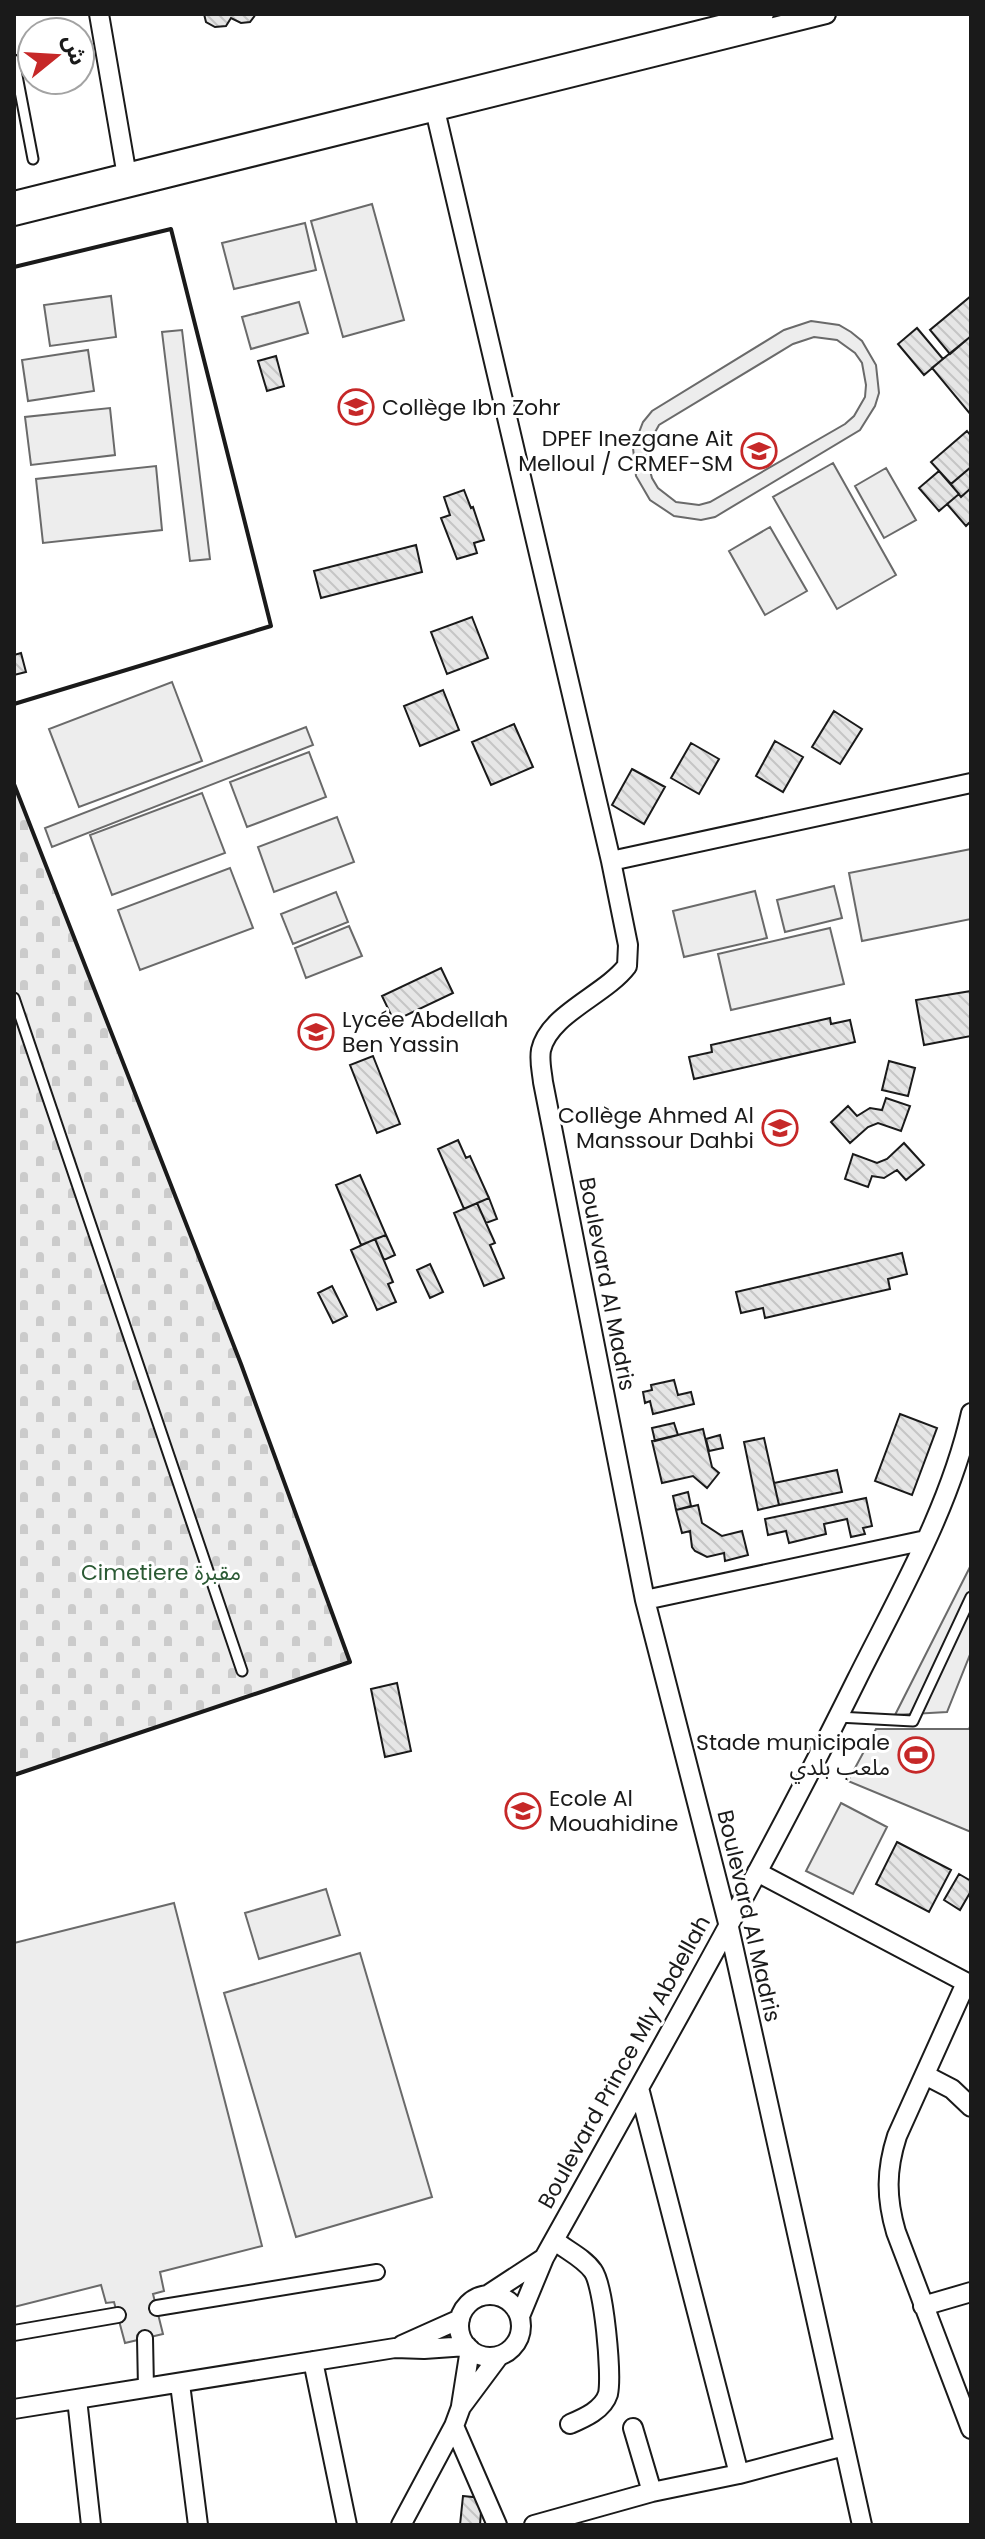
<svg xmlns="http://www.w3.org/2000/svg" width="985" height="2539" font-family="Poppins,'Noto Sans Arabic',sans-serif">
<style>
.cemetery{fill:url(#cemetery-stones);stroke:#6a6a6a;stroke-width:2}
.built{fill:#ededed;stroke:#6a6a6a;stroke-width:2;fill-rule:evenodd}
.building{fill:url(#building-back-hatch);stroke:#1a1a1a;stroke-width:2}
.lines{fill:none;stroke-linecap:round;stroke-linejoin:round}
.service-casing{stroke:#1a1a1a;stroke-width:13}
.pedestrian-casing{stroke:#1a1a1a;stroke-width:18}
.minor-casing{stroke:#1a1a1a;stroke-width:22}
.service{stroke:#fff;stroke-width:9}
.pedestrian{stroke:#fff;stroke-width:14}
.minor{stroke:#fff;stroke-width:18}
.wall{stroke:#1a1a1a;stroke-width:4}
.labels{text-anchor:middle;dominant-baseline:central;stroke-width:6;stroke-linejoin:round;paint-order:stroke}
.poi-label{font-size:22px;fill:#1a1a1a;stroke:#fff;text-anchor:start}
.street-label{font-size:22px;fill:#1a1a1a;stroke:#fff}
.park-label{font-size:22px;fill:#2b5a34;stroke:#fff}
</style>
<defs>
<pattern id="cemetery-stones" width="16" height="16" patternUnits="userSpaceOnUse" patternTransform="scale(2)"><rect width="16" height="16" fill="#ededed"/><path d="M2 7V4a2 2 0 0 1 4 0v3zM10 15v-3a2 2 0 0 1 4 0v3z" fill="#cbcbcb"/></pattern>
<pattern id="building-back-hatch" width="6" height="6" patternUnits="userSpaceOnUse" patternTransform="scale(2)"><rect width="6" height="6" fill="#e6e6e6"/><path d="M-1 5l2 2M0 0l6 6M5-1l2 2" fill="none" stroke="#c5c5c5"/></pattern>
</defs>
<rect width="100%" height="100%" fill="#fff"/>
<path class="cemetery" d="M14 784 241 1364 350 1662 14 1775Z"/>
<path class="built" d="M372 204 404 320 343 337 311 221Z
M305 223 316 270 234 289 222 243Z
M111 296 116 337 50 346 44 305Z
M299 302 308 333 251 349 242 317Z
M811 321 839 325 851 332 862 341 876 365 879 393 875 406 860 430 715 517 701 520 674 516 650 500 636 476 633 448 643 422 652 411 784 330ZM814 337 837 340 855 353 862 363 866 385 865 397 854 416 845 424 710 502 699 505 676 502 658 488 652 478 646 456 648 445 659 425 793 344Z
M182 330 210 559 190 561 162 332Z
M88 350 94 391 28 401 22 360Z
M110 408 115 455 31 465 25 417Z
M833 463 896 575 837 609 773 497Z
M156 466 162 530 43 543 36 479Z
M886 468 916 520 884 538 855 486Z
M770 527 807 591 765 615 729 551Z
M172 682 202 761 79 807 49 729Z
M306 727 313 745 52 847 45 828Z
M309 752 326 797 247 827 230 782Z
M202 793 225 853 112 895 90 835Z
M337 817 354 862 274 892 258 847Z
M971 849V919L862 941 849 873Z
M230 868 253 928 140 970 118 910Z
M834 886 842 918 785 932 777 900Z
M755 891 767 938 684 957 673 911Z
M336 892 348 922 293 944 281 914Z
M349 926 362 956 306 978 295 948Z
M830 928 844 984 731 1010 718 954Z
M971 1565V1652L947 1712 895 1715Z
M971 1724V1832L848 1781 876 1729H969Z
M841 1803 887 1827 853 1894 806 1871Z
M326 1889 340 1935 259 1959 245 1913Z
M174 1903 262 2246 160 2272 164 2291 153 2294 163 2334 125 2343 114 2302 106 2303 101 2285 14 2307V1943Z
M360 1953 432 2197 296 2237 224 1993Z"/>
<path class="building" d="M204 14H256L250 22 241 23 231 18 226 26 215 27 206 22Z
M971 296V336L950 354 930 330Z
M917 328 943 359 924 375 898 344Z
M971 336V415L932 368Z
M276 356 284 386 267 391 258 361Z
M967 431 971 436V467L951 484 931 462Z
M971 467V488L961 497 951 484Z
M939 471 959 494 939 511 919 488Z
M971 488V521L966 526 947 504 959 494 961 497Z
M464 490 471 508 473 507 484 540 474 543 477 553 457 559 441 518 450 515 444 497Z
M416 545 422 572 321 598 314 571Z
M472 617 488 658 447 674 431 632Z
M21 653 26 672 14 675V655Z
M443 690 459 730 420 746 404 706Z
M834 711 862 729 840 764 812 747Z
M514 724 533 767 491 785 472 742Z
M775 741 803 757 783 792 756 776Z
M691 743 719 759 699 794 671 778Z
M632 769 665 787 644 824 612 805Z
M441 968 453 993 394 1021 382 996Z
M971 991V1036L924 1045 916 1000Z
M830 1018 831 1024 850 1020 855 1042 694 1079 689 1057 712 1052 711 1045Z
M373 1056 400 1124 377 1133 350 1065Z
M889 1061 915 1068 908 1096 882 1090Z
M886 1098 910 1106 901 1131 878 1123 868 1127 850 1143 831 1122 848 1106 857 1116 870 1108 882 1110Z
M458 1140 466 1158 470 1156 489 1198 464 1209 438 1149Z
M904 1143 924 1165 906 1180 897 1170 884 1178 872 1176 868 1187 845 1179 853 1154 877 1163 887 1159Z
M360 1175 386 1235 361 1245 336 1185Z
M489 1198 497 1219 486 1223 477 1203Z
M477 1203 495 1243 490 1245 504 1278 484 1286 454 1213Z
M386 1235 395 1255 384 1260 375 1239Z
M375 1239 393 1282 388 1284 396 1302 377 1310 351 1250Z
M902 1253 907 1274 888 1279 890 1289 765 1318 763 1308 741 1313 736 1292Z
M430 1264 443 1292 430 1298 417 1270Z
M332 1286 347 1316 333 1323 318 1293Z
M674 1380 678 1395 691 1392 694 1404 653 1414 650 1401 645 1403 643 1392 652 1390 651 1385Z
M900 1414 937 1428 912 1495 875 1481Z
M674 1423 678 1435 655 1441 652 1428Z
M703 1429 712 1467 719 1473 707 1488 693 1476 662 1483 652 1441Z
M720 1435 723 1448 709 1451 706 1439Z
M764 1438 779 1505 758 1510 744 1442Z
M837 1470 842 1492 779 1505 774 1483Z
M688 1492 691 1506 676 1510 673 1496Z
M866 1498 872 1526 863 1528 865 1534 851 1537 847 1519 824 1524 826 1534 789 1543 786 1531 768 1535 765 1519Z
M698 1505 702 1523 722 1536 742 1531 748 1555 725 1561 724 1553 707 1557 695 1551 692 1547 690 1531 682 1533 676 1510Z
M397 1683 411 1751 385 1757 371 1689Z
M897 1842 951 1870 929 1912 876 1884Z
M959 1874 971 1881V1891L960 1910 944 1900Z
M463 2496 482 2498 480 2525H460Z"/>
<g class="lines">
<defs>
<path id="service" d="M14 60 33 159
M14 998 242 1671
M838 1717 913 1721 971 1597"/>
<path id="pedestrian" d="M157 2308 377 2272
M14 2333 118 2315
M145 2338 146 2388"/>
<path id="minor" d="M99 14 128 182
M435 110 611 861 971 783
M14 201 764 14
M14 216 826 14
M611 861 628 945 627 966C605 995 549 1014 541 1050 539 1061 542 1072 543 1082L645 1600 728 1923 862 2525
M645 1600 926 1540
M757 1872 971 1985
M966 1983 897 2136C886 2170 886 2198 896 2232L971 2429
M925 2075 952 2089 971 2107
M639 2088 739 2474
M554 2240C566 2250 584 2258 593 2271 604 2286 612 2375 608 2394 603 2410 584 2418 570 2424
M489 2294 544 2258
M459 2326a31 31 0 1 1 62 0a31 31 0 1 1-62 0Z
M923 2306 971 2292
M520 2316 544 2258C651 2066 760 1875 857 1679 900 1593 950 1507 971 1413
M402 2345 460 2319
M313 2361 347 2525
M180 2384 198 2525
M77 2399 91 2525
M461 2406 470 2349
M14 2409 395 2348 424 2349 467 2346
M454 2426 497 2525
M633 2428 652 2492
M401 2525 454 2426 461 2407 499 2356
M534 2525 652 2492 739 2474 844 2446"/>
</defs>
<use href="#service" class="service-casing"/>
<use href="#pedestrian" class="pedestrian-casing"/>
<use href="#minor" class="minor-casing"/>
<use href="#service" class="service"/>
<use href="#pedestrian" class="pedestrian"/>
<use href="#minor" class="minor"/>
<path class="wall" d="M14 267 171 229 271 626 14 704
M14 784 241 1364 350 1662 14 1775"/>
</g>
<defs>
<symbol id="school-ring" viewBox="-11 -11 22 22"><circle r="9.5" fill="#fff" stroke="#c62828" stroke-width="1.5"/><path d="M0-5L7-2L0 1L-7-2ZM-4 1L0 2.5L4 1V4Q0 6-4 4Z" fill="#c62828"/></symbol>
<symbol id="stadium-ring" viewBox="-11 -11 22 22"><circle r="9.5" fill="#fff" stroke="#c62828" stroke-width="1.5"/><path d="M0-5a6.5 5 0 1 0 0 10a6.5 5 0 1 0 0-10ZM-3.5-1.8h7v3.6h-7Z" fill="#c62828"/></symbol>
</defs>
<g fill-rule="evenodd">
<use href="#school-ring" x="336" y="387" width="40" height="40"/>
<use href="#school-ring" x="739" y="431" width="40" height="40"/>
<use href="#school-ring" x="296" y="1012" width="40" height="40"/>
<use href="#school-ring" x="760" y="1108" width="40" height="40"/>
<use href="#stadium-ring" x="896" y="1735" width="40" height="40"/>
<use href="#school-ring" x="503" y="1791" width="40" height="40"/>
</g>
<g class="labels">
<g class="poi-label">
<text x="382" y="407">Collège Ibn Zohr</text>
<text x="733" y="438" text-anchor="end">DPEF Inezgane Ait<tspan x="733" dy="25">Melloul / CRMEF-SM</tspan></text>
<text x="342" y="1019">Lycée Abdellah<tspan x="342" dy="25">Ben Yassin</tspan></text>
<text x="754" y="1115" text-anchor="end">Collège Ahmed Al<tspan x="754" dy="25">Manssour Dahbi</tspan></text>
<text x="890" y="1742" text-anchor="end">Stade municipale<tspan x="890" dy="25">ملعب بلدي</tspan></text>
<text x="549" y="1798">Ecole Al<tspan x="549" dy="25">Mouahidine</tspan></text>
</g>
<g class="street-label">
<text transform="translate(607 1284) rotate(79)">Boulevard Al Madris</text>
<text transform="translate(749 1916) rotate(77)">Boulevard Al Madris</text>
<text transform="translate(624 2062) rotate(-61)">Boulevard Prince Mly Abdellah</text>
</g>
<g class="park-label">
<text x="161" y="1572">Cimetiere مقبرة</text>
</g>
</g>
<rect width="985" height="2539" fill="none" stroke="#1a1a1a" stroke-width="32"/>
<g transform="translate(56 56) rotate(72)"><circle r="38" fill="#ffffff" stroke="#a3a3a3" stroke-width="2"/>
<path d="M0-6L14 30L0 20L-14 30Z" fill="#c62828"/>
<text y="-12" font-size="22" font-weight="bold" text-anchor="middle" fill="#1a1a1a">ش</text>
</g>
</svg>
